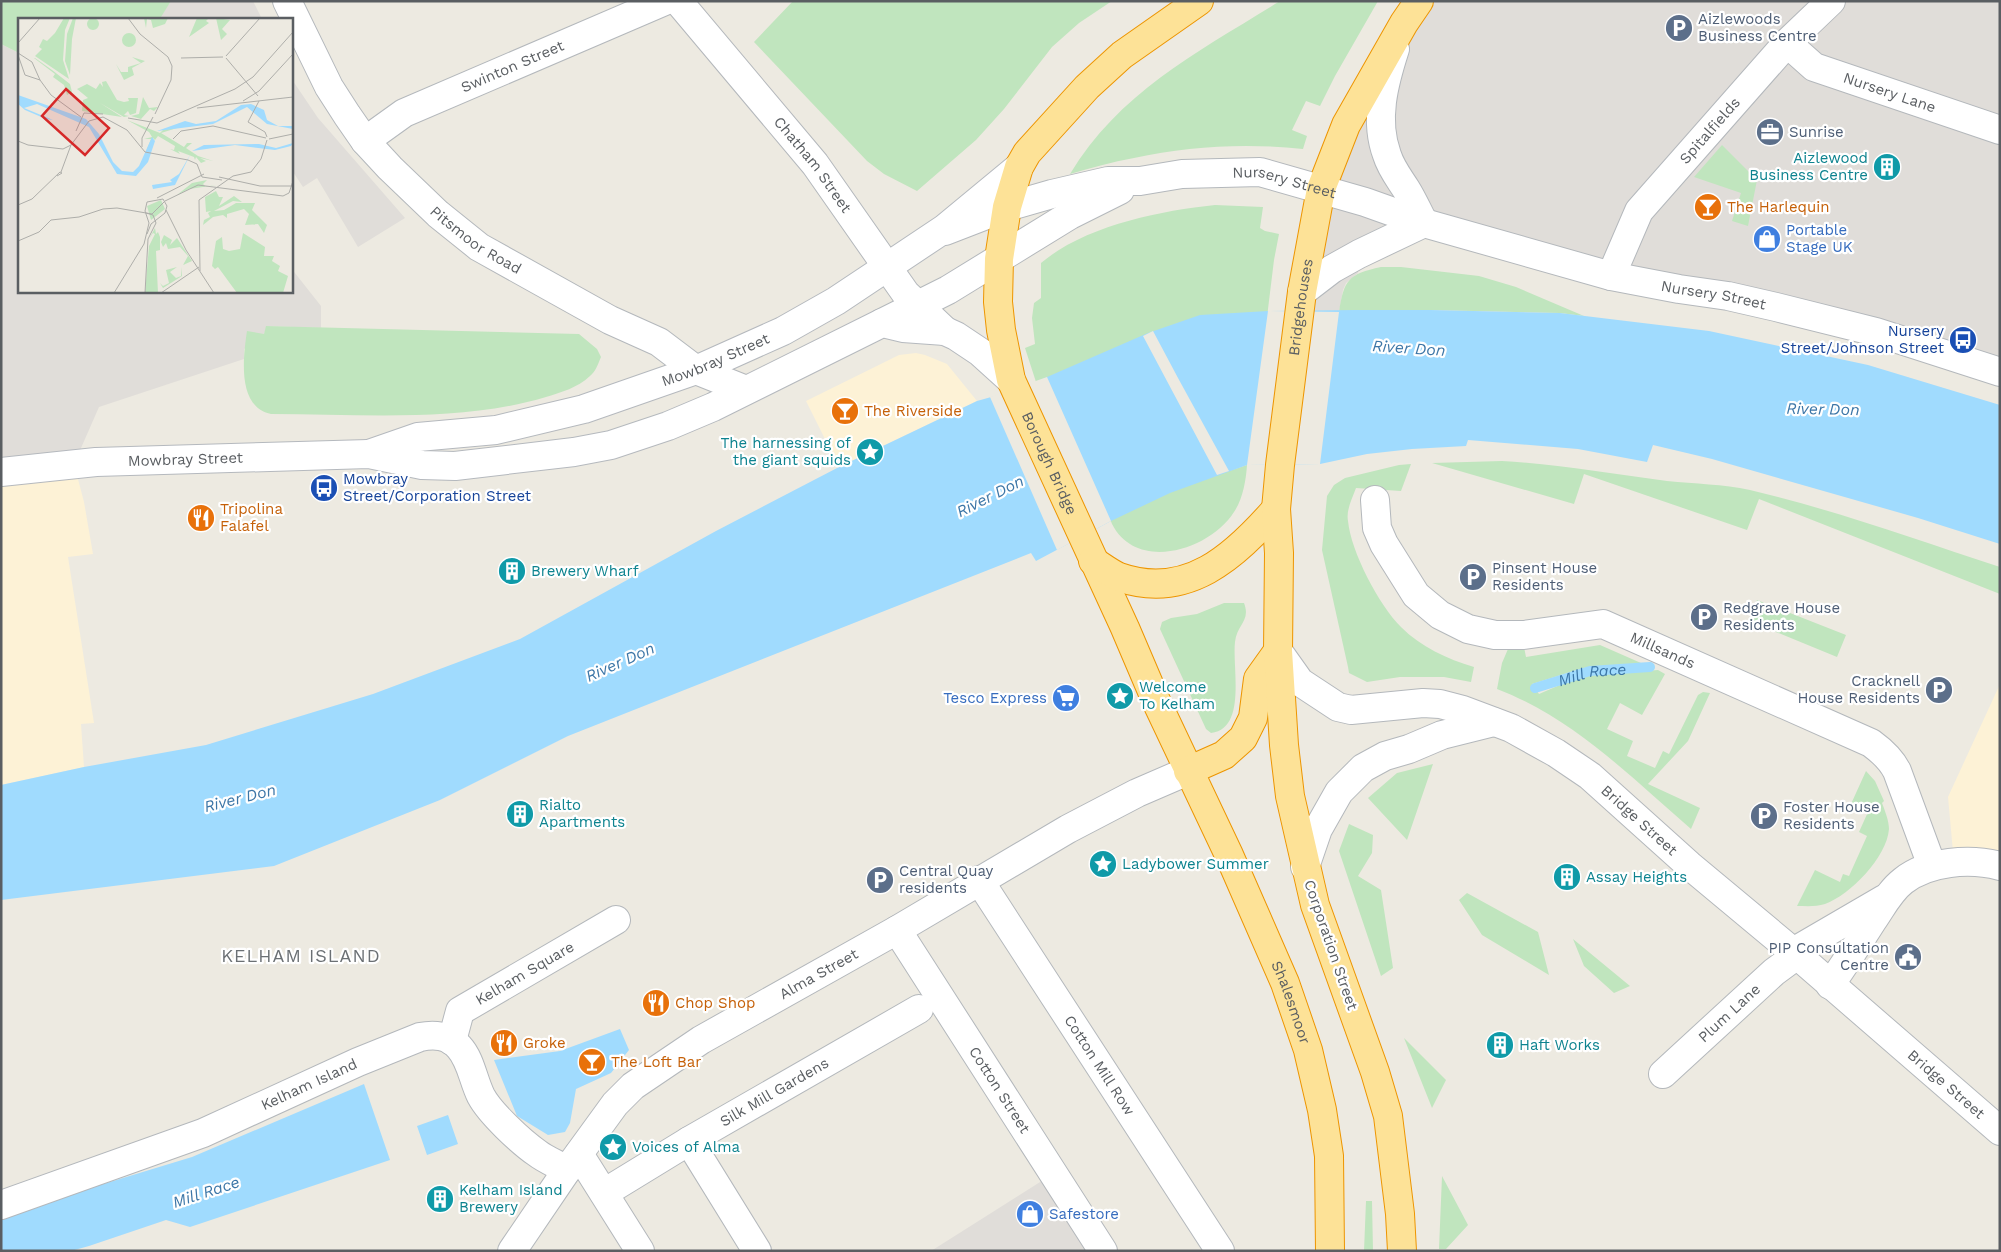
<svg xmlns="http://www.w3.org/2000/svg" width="2001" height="1252" font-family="'Work Sans',sans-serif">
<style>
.commercial{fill:#fdf2d6}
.industrial{fill:#e0ddd9}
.green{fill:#c0e5be}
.water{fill:#a0dbfe}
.pier{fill:#edeae1}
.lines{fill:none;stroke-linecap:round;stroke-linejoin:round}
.stream{stroke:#a0dbfe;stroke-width:10}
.minor-casing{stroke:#b4b8bc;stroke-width:30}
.tertiary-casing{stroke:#b4b8bc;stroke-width:30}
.secondary-casing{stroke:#b5b9be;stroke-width:30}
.trunk-casing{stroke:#ed9501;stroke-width:30}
.minor{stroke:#fff;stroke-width:28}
.tertiary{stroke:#fff;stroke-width:28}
.secondary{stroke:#fff;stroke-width:28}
.trunk{stroke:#fde297;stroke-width:28}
.labels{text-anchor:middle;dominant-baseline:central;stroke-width:4.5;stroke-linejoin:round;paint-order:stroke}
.service-label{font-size:15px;fill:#4e5e75;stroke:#fff;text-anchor:start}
.street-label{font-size:15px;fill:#5a5e62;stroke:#fff}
.culture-label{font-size:15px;fill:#0d838f;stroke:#fff;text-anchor:start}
.food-label{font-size:15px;fill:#c56008;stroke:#fff;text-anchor:start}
.shop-label{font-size:15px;fill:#366cbe;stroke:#fff;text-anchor:start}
.transit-label{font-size:15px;fill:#164399;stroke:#fff;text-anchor:end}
.water-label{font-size:16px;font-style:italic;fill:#3c76a7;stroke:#fff}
.quarter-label{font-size:18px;letter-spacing:1px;fill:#6b7074;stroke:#fff}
.inset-road{fill:none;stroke:#aeaeaa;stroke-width:1}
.view{fill:#d62828;fill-opacity:0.15;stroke:#d62828;stroke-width:2.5}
.inset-edge{fill:none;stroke:#5a5e62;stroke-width:2.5}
</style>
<rect width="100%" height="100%" fill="#edeae1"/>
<path class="commercial" d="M916 353 925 355 947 364 977 401 839 467 806 401 899 355Z
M74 464 84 502 93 554 68 557 94 723 81 724 84 767 1 785V472Z
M2000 684V866L1954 863 1948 797Z"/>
<path class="industrial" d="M171 1H253L262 19H163L160 17Z
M1419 1H2000V372L1424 223 1359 254 1358 273 1346 283 1343 290 1339 312H1299L1321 189Z
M1 44 19 53V291H291V268L321 306V328L267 326 264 334 244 349V359L99 407 74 464 1 472Z
M291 78 318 118 405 218 358 247 317 178 303 187 291 169Z
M1048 1177 1095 1251H931Z"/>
<path class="green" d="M1 1H171L161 17 163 19H19V53L1 44Z
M793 1H1112L1079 23 1052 47 1004 109 976 140 917 191 884 174 867 161 754 42Z
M1280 1H1378L1335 76 1320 106 1306 101 1292 130 1307 136 1303 149C1246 143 1189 146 1134 158 1112 162 1091 168 1070 174 1120 91 1200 51 1280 1Z
M1722 145 1757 180 1748 226 1732 221 1741 193 1694 177Z
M1215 205 1263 207 1260 228 1265 231 1279 234 1274 260 1263 350 1168 383 1047 378 1036 382 1025 348 1035 344 1032 318 1034 303 1041 298V263C1085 226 1158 211 1215 205Z
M1381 267H1401L1479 276 1516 287 1584 316 1560 313 1431 310 1339 312C1344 280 1348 274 1381 267Z
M266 326 579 334 597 349 601 357C598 364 596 371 590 376 577 388 562 392 546 397 460 423 360 414 271 414 237 407 243 358 247 331L264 334Z
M1502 461C1557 464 1612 474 1667 481 1695 484 1723 484 1750 490 1835 510 1917 540 2000 567V594L1759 499 1747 530 1584 474 1574 504 1432 463Z
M1411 464 1401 491 1356 488C1352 499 1346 510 1348 521 1351 552 1379 605 1401 627 1421 647 1447 659 1474 667L1471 682 1444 677H1400L1367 682 1349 673 1348 667 1322 550 1327 496 1334 485 1345 478 1399 465Z
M1247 465C1246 480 1243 499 1234 512 1210 550 1137 573 1112 524 1107 514 1108 480 1106 467L1217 475Z
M1757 600 1846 635 1837 657 1749 621Z
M1224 603H1244C1251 621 1237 624 1235 642 1232 667 1247 729 1211 733L1206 729 1160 629 1162 622 1171 618 1197 614Z
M1600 645 1641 663 1583 668 1532 684 1539 694 1569 681 1590 675 1658 670 1665 674 1642 715 1620 703 1607 729 1633 741 1627 756 1655 768 1663 751 1669 754 1698 695 1703 692 1710 693 1688 741 1648 784 1700 808 1691 829C1631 777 1573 718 1497 689L1502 663 1508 649 1524 647 1526 657Z
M1433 764 1407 840 1368 798 1397 773Z
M1866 771 1875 781 1884 801 1882 803C1885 811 1889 821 1889 829 1887 857 1850 895 1825 904 1816 907 1806 906 1797 906L1815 870 1840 882 1843 874 1849 876 1867 836 1859 832 1868 812 1851 804Z
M1349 824 1373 835 1372 853 1358 876 1381 890 1393 968 1381 976 1339 851Z
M1467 893 1538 932 1549 975 1482 935 1459 900Z
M1573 939 1630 986 1614 993 1584 966Z
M1404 1038 1446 1080 1432 1108Z
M1442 1176 1468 1225 1446 1249H1439Z
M1366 1201H1372L1373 1251H1364Z"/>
<path class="water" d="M1355 310H1431L1560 313 1709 331 1868 365 2000 405V544L1918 518 1712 459 1653 445 1647 462 1578 449 1468 440 1466 446 1412 449 1367 454 1320 464 1247 465 1170 493 1111 521 1036 561 1031 553 568 736 440 800 274 866 1 900V785L84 767 206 745 373 694 520 639 716 531 839 467 977 401 1016 390 1047 377 1148 333 1200 315 1268 311Z
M620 1029 629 1050 611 1073 576 1089 570 1123 565 1132 548 1135 517 1116 494 1060 560 1051Z
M364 1084 390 1160 190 1227 166 1220 89 1246 71 1251H1V1220L100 1185 192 1157Z
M448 1115 458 1144 427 1155 417 1126Z"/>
<path class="pier" d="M1268 311 1339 312 1320 464 1247 465Z
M1153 331 1178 378 1229 471 1217 475 1143 336Z
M1047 377 1111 521 1057 550 990 397Z"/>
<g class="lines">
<path class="stream" id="s1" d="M1535 688 1590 671 1650 667"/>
<defs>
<g id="minor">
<path id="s2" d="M1787 43 1814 67 2000 130"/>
<path d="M1395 49C1384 83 1374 120 1387 155 1391 168 1399 178 1406 189 1413 200 1418 212 1424 223"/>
<path id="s3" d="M365 141 404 113 665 1"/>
<path id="s4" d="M945 231 1007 207 1052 194 1108 181H1140L1182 174 1260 172 1365 202 1424 223 1611 276 1679 289 1728 296 1776 307 1876 332 2000 372"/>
<path id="s5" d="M1611 276 1639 211 1787 43 1831 1"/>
<path d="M1302 292 1332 269 1359 254 1424 223"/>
<path d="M882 323 948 290 1070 215 1120 190"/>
<path id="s6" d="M1375 500 1377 528 1384 544 1416 595 1440 615 1468 629 1495 635H1524L1603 624 1871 743C1882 751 1891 759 1897 771L1932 866"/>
<path id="s7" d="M1278 651 1300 682 1338 707 1351 710 1423 703 1440 704 1463 710 1511 728 1556 753 1590 776 1689 865 1797 955 2000 1131"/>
<path d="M1305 867 1318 829 1339 792 1363 768 1385 756 1409 749 1442 735 1494 722"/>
<path id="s8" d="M979 880 1220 1251"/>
<path id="s9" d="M897 930 1103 1251"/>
<path d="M1793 952 1884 899"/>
<path d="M1830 985C1845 964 1859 942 1873 920 1882 907 1890 891 1903 881 1928 861 1970 858 2000 866"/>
<path id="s10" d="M452 1041 460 1011 616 920"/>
<path id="s11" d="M1663 1074 1774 972 1797 955"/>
<path d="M689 1141 757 1251"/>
<path d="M579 1154 640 1251"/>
<path id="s12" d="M604 1193 689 1141 919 1009"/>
<path id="s13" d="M1 1205 203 1133 358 1062 420 1037C435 1034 448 1035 459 1047 471 1060 473 1080 481 1096 490 1113 521 1142 537 1153 546 1160 557 1164 567 1170"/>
<path id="s14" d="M512 1251 567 1170 615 1104 633 1086 701 1040 897 930 1068 829 1137 793 1188 771"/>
</g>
<g id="tertiary">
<path id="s15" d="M287 1 329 87 347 115 365 141 390 168 438 214 479 247 610 320 659 342 696 370 746 390"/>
<path id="s16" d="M678 1 815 164 906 294 945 331"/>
</g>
<g id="secondary">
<path id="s17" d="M369 454 418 437 496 430 584 409 696 370 783 331 836 301 944 229 1019 167"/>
<path id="s18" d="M1 472 96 462 369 454 422 465 455 466 574 452 611 445 668 426 713 407 882 323 903 328 945 331 956 336 980 352 1011 380"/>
</g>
<g id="trunk">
<path id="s19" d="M1199 1 1122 55 1087 87 1027 153 1019 167 1007 207 999 259 998 302 1001 330 1011 380 1125 628 1157 703 1229 855 1285 983 1308 1050 1322 1110 1329 1156 1330 1251"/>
<path d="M1093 561C1101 566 1110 573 1119 577 1187 601 1235 556 1276 509"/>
<path d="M1188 771 1224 755 1243 738 1253 718 1258 679 1278 651"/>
<path id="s20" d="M1402 1251 1400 1214 1388 1116 1375 1072 1315 905 1290 796 1284 745 1278 651 1279 553 1276 509 1280 465 1302 292 1321 189 1346 125 1404 23 1419 1"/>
</g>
</defs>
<use href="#minor" class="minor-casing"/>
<use href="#tertiary" class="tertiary-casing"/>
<use href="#secondary" class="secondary-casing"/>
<use href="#trunk" class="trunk-casing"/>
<use href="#minor" class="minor"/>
<use href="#tertiary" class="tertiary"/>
<use href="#secondary" class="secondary"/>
<use href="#trunk" class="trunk"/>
</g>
<defs>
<symbol id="parking-disc" viewBox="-11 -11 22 22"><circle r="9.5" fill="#5c6f8a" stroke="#fff"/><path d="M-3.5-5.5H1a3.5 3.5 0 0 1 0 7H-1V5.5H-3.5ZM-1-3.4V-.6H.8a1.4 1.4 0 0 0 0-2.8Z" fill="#fff"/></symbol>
<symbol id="office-disc" viewBox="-11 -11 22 22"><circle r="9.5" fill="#5c6f8a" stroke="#fff"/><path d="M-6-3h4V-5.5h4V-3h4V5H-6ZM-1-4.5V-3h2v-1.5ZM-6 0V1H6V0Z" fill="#fff"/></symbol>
<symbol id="building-disc" viewBox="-11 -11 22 22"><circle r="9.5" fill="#0f9aa8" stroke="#fff"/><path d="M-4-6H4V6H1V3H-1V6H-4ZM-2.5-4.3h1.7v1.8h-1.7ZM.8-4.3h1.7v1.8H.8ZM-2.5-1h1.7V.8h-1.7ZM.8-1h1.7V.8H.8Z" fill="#fff"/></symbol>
<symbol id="bar-disc" viewBox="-11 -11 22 22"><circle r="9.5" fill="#e8710a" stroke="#fff"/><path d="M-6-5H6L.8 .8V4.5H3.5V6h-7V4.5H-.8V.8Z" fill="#fff"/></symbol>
<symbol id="shop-disc" viewBox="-11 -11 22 22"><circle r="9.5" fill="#3f7fe0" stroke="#fff"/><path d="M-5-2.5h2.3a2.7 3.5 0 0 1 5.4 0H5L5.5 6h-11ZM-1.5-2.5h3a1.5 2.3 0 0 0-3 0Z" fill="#fff"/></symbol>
<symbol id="bus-disc" viewBox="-11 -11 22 22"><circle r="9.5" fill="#1a4fb4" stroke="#fff"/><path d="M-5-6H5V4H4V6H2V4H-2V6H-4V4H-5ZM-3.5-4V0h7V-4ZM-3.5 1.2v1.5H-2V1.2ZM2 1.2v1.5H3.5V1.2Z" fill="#fff"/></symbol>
<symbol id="sight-disc" viewBox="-11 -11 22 22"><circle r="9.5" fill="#0f9aa8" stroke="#fff"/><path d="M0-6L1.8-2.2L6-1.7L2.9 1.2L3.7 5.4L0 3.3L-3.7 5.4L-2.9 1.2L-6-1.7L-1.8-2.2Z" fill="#fff"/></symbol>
<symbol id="restaurant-disc" viewBox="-11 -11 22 22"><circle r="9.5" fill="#e8710a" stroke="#fff"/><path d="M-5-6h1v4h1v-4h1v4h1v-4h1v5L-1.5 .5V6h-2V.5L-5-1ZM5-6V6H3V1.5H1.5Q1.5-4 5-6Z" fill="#fff"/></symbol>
<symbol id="supermarket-disc" viewBox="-11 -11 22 22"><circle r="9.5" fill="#3f7fe0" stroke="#fff"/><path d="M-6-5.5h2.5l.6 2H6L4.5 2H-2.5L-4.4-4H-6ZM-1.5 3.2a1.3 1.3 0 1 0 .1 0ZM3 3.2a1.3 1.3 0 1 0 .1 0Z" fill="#fff"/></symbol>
<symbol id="civic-disc" viewBox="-11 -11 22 22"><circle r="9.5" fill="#5c6f8a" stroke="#fff"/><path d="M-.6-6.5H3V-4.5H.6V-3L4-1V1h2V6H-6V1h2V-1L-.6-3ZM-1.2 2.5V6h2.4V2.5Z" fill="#fff"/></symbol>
</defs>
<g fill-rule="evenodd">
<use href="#parking-disc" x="1663" y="12" width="32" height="32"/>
<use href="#office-disc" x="1754" y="116" width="32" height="32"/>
<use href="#building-disc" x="1871" y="151" width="32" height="32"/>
<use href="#bar-disc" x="1692" y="191" width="32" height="32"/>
<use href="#shop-disc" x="1751" y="223" width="32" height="32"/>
<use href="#bus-disc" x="1947" y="324" width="32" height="32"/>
<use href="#bar-disc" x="829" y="395" width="32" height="32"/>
<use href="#sight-disc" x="854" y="436" width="32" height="32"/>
<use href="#bus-disc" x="308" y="472" width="32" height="32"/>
<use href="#restaurant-disc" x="185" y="502" width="32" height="32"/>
<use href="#building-disc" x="496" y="555" width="32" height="32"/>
<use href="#parking-disc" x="1457" y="561" width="32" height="32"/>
<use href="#parking-disc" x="1688" y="601" width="32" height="32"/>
<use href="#parking-disc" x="1923" y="674" width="32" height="32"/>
<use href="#sight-disc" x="1104" y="680" width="32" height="32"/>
<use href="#supermarket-disc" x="1050" y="682" width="32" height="32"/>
<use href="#building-disc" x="504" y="798" width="32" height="32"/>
<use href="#parking-disc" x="1748" y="800" width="32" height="32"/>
<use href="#sight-disc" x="1087" y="848" width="32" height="32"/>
<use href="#building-disc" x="1551" y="861" width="32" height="32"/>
<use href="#parking-disc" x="864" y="864" width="32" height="32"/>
<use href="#civic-disc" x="1892" y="941" width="32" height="32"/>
<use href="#restaurant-disc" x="640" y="987" width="32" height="32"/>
<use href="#restaurant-disc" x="488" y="1027" width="32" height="32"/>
<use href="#building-disc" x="1484" y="1029" width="32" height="32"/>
<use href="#bar-disc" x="576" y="1046" width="32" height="32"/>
<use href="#sight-disc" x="597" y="1131" width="32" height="32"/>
<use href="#building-disc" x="424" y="1183" width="32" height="32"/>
<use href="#shop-disc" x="1014" y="1198" width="32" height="32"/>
</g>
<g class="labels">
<g class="service-label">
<text x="1698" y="19">Aizlewoods<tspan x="1698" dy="17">Business Centre</tspan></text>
<text x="1789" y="132">Sunrise</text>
<text x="1492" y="568">Pinsent House<tspan x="1492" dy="17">Residents</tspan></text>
<text x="1723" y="608">Redgrave House<tspan x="1723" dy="17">Residents</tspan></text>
<text x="1920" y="681" text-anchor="end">Cracknell<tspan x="1920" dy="17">House Residents</tspan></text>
<text x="1783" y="807">Foster House<tspan x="1783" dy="17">Residents</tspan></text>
<text x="899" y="871">Central Quay<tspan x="899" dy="17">residents</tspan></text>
<text x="1889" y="948" text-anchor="end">PIP Consultation<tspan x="1889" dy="17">Centre</tspan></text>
</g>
<g class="street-label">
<text stroke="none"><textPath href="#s3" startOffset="166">Swinton Street</textPath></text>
<text stroke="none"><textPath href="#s2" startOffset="116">Nursery Lane</textPath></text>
<text stroke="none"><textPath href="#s5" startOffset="178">Spitalfields</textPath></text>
<text stroke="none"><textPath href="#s16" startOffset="212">Chatham Street</textPath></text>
<text stroke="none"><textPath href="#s4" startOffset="349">Nursery Street</textPath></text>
<text stroke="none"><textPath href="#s15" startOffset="310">Pitsmoor Road</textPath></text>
<text stroke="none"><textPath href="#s4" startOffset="794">Nursery Street</textPath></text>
<text stroke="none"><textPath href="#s20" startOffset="962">Bridgehouses</textPath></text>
<text stroke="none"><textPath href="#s17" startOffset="361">Mowbray Street</textPath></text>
<text stroke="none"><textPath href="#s18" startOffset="185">Mowbray Street</textPath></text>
<text stroke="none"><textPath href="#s19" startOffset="555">Borough Bridge</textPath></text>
<text stroke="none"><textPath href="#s6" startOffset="370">Millsands</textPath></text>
<text stroke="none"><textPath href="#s7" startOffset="420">Bridge Street</textPath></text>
<text transform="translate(1331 945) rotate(71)">Corporation Street</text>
<text stroke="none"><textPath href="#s10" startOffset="106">Kelham Square</textPath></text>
<text stroke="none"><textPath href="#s14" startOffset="422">Alma Street</textPath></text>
<text stroke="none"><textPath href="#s19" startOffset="1146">Shalesmoor</textPath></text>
<text stroke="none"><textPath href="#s11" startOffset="90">Plum Lane</textPath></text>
<text stroke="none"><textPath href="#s8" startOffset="221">Cotton Mill Row</textPath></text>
<text stroke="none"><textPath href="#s13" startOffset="331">Kelham Island</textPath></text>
<text stroke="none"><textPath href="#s7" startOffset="825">Bridge Street</textPath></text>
<text stroke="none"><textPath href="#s9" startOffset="190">Cotton Street</textPath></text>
<text stroke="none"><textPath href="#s12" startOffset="198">Silk Mill Gardens</textPath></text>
</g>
<g class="culture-label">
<text x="1868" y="158" text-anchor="end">Aizlewood<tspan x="1868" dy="17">Business Centre</tspan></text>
<text x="851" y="443" text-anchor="end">The harnessing of<tspan x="851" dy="17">the giant squids</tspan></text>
<text x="531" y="571">Brewery Wharf</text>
<text x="1139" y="687">Welcome<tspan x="1139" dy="17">To Kelham</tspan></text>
<text x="539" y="805">Rialto<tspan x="539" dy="17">Apartments</tspan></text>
<text x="1122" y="864">Ladybower Summer</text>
<text x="1586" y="877">Assay Heights</text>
<text x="1519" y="1045">Haft Works</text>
<text x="632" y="1147">Voices of Alma</text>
<text x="459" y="1190">Kelham Island<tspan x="459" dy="17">Brewery</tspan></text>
</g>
<g class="food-label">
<text x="1727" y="207">The Harlequin</text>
<text x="864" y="411">The Riverside</text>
<text x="220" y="509">Tripolina<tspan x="220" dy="17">Falafel</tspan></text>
<text x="675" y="1003">Chop Shop</text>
<text x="523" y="1043">Groke</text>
<text x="611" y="1062">The Loft Bar</text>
</g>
<g class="shop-label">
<text x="1786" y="230">Portable<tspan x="1786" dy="17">Stage UK</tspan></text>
<text x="1047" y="698" text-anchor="end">Tesco Express</text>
<text x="1049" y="1214">Safestore</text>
</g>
<g class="transit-label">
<text x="1944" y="331">Nursery<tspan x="1944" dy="17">Street/Johnson Street</tspan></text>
<text x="343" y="479" text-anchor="start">Mowbray<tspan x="343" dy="17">Street/Corporation Street</tspan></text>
</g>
<g class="water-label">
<text transform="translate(1409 348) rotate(4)">River Don</text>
<text transform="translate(1823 409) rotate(1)">River Don</text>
<text transform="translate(990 496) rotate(-27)">River Don</text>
<text transform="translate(620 662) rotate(-24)">River Don</text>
<text stroke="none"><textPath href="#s1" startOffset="59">Mill Race</textPath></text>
<text transform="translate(240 798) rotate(-14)">River Don</text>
<text transform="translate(206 1192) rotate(-18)">Mill Race</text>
</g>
<g class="quarter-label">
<text x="301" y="955">KELHAM ISLAND</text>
</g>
</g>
<g transform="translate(18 18)">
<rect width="275" height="275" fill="#edeae1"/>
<path d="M69 6a6 6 0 1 1 12 0a6 6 0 1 1-12 0ZM46 0H52L47 12 45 42 51 61 17 38 24 31 21 29 25 21 29 23 37 15ZM55 0H58L54 21 52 57 47 43 49 16ZM126 0H150L147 6 135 10 133 2 129 1 128 10ZM179 0H191L188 3 191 5 171 19ZM198 0 212 2 204 11 209 16 203 22ZM104 22a7 7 0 1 1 14 0a7 7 0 1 1-14 0ZM114 39 127 43 114 50 116 57 106 62 98 46 103 54H110V49L123 45ZM16 40H17L34 52 52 66 54 74 49 77 46 67 35 59 37 56ZM88 63 99 82 106 84 111 83 110 80H120L118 95 112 97 110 93 106 97 111 98 106 99 82 85 104 99 64 93 65 82 70 80 59 71 69 66 78 71 82 65 85 69 84 64ZM125 79 131 90 140 89 136 93 132 91 123 101 113 98 121 96ZM109 102 142 115 146 111 159 110 143 115 166 129 169 125H174L168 130 180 138 195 143 182 140 188 143 183 145 178 139 177 142 176 139 160 133 162 136 152 131 156 132 157 128 140 118 137 122 135 120 130 132 129 131 133 121H126L134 119 131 114ZM189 162 185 166 188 169 199 167 171 171 159 177 174 165ZM198 173 201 179H205L201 188 216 178 224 184 215 183 196 193 206 192 218 185H237L234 192 249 207 246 215 240 206 227 207 231 196 226 191 209 196V200L205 197 195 199 185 207 186 202 192 199 190 195 193 193 188 194 187 179ZM143 182 147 191 133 202 129 188ZM137 210 138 216 140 214 142 219V232L138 233 140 275H127L131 228 137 216 135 215 131 221ZM225 215 247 229 246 238H256L254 243 262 248 260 253 270 258 265 275H219L200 249 197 251 194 248 198 223 204 219 205 231 211 233 222 231ZM146 217 154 222 152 227 159 220 174 243 165 247 170 238 162 229 150 231 148 225 145 229 143 224ZM159 249 152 254 158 260 163 258V249L164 258 145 270 142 265 145 268 151 265 148 252Z" fill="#c0e5be"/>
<path d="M0 77 68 101 81 116 95 144 104 153 115 154 121 148 134 119 137 123 130 144 118 158 99 156 71 109 19 86 6 90 35 102 28 101 7 92 0 86ZM233 86 246 92 249 102 260 108H275V111L249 106 229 89 195 106 139 113 167 103 178 106 198 103 223 87ZM275 125 273 128 257 132 217 127 174 133 186 127 241 126 258 130ZM172 137 157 167 135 171 134 167 154 164 152 162 161 156Z" fill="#a0dbfe"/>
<path class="inset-road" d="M110 0 122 16 150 39 154 48 153 62 137 96M0 25 22 0M0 35 14 44 22 62 33 77 63 99M0 37 7 57 22 62M208 38 242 0M163 40 205 39M208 40 240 78M225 83 241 73 275 36M241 83 230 104 247 114 249 119M179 90 275 79M110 100 139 105 217 71 235 59 275 14M58 113 66 95 85 96M155 121 163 113 195 108 248 120M251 121 275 116M0 123 10 127 45 131 53 127 71 103 85 99 109 112 127 134 170 142 179 146 184 159 204 162M124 129V120L135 99M43 154 53 127M201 159 242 168H275M139 180 186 156M0 187 14 181 42 154 44 155 39 158M148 192 168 232 196 275M0 223 21 214 33 202 61 199 85 191 99 190 134 196 147 183 180 167 265 178 271 175 275 163M182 253 181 182 215 158 233 154 243 141 249 122M96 275 126 226 131 205 127 193 129 184 145 181 149 188 147 195 133 206 129 216M127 275 130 221 138 205 135 197 128 195M143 275 181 249"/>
<path class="view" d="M48 71 91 110 67 137 24 98Z"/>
<rect width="275" height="275" class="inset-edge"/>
</g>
<rect width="2001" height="1252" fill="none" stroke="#5a5e62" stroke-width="5"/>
</svg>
